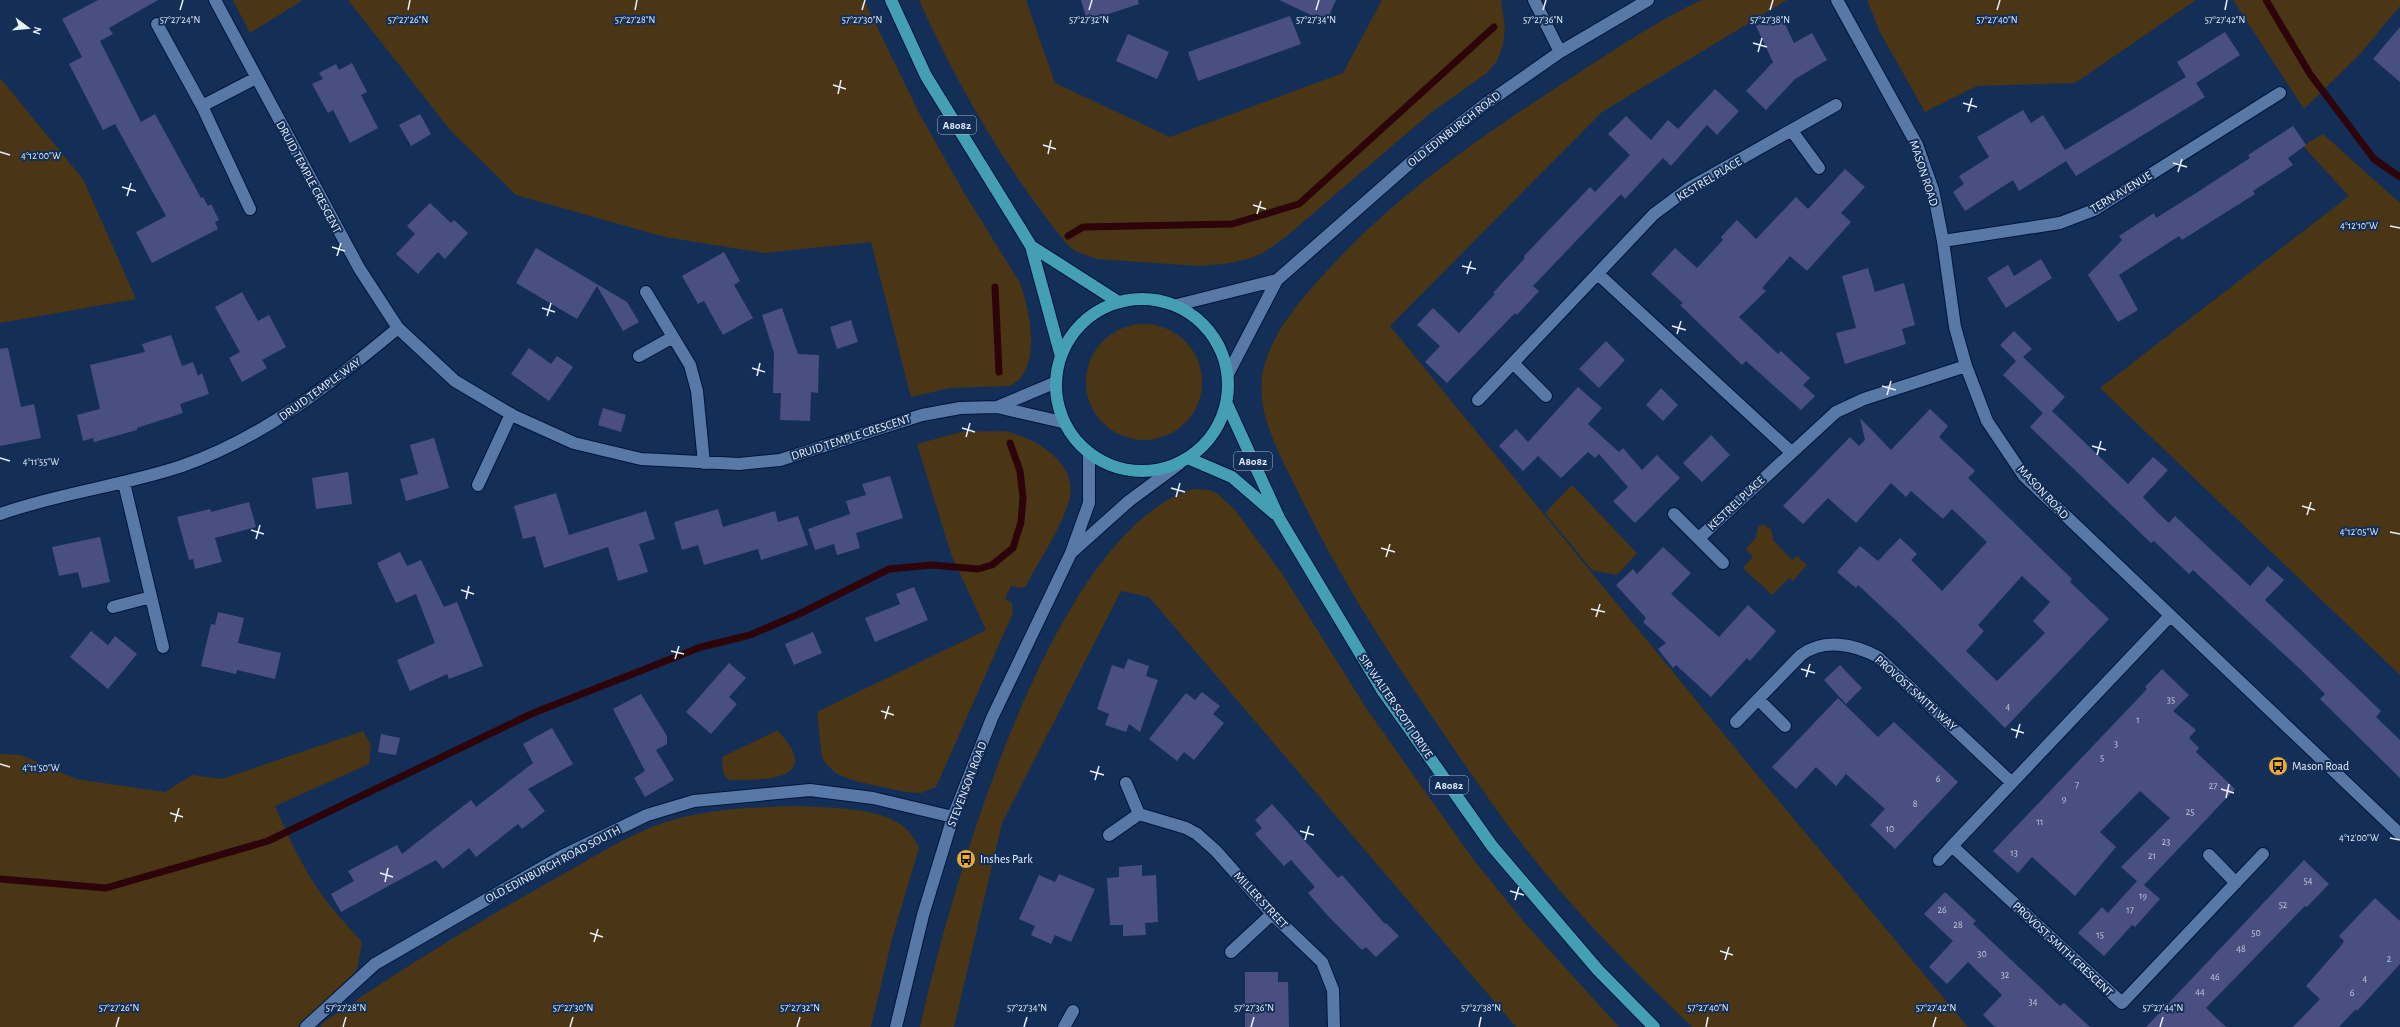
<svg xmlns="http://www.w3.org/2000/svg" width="2400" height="1027" font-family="'Alegreya Sans',sans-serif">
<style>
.green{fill:#4a3614}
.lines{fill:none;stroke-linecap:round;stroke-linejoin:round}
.stream{stroke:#2c0409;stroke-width:7}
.building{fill:#4a4f81;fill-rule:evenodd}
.minor-casing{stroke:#00153b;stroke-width:14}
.major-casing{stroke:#00153b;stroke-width:14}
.minor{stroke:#5878a6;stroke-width:12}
.major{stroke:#459fb4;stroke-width:12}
.ticks{fill:none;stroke:#e9f0fb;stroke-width:1.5}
.labels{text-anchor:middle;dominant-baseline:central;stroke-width:4;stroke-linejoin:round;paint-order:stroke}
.number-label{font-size:10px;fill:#c1c8dc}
.shield{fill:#132f57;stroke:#a9b6ca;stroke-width:1}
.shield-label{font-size:11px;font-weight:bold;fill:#e9f0fb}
.street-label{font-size:12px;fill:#e9f0fb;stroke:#132f57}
.poi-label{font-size:12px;fill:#e9f0fb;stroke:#132f57;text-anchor:start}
.ticks-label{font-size:10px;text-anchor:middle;fill:#e9f0fb;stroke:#132f57;stroke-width:4;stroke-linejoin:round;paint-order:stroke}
</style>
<rect width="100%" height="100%" fill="#132f57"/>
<path class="green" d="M233 0H303L250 33Z
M348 0H864L918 111 963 191 1020 283C1030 310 1043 372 1009 386L950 388 911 397 871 242 764 253 665 237 516 195 451 131Z
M919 0H1026L1055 83 1170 137 1343 73 1382 0H1501L1505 28 1503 45 1497 61 1487 73 1433 111 1282 240 1261 254 1244 260 1224 264 1199 266 1097 259 1075 251 1066 243C1006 169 958 87 919 0Z
M1701 0H1787L1602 112 1390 326 1758 776 1968 1027H1692C1648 984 1602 940 1562 893 1521 846 1485 794 1450 743 1396 665 1344 586 1302 500 1289 472 1271 442 1264 411 1261 396 1260 378 1265 363 1274 333 1296 305 1317 282 1391 197 1487 132 1582 71 1620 46 1659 20 1701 0Z
M1867 0H2196L2075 83 1977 86 1925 112 1880 32Z
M2233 0H2400V6L2361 53 2304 109Z
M0 78 83 179 136 299 0 323Z
M2323 134 2400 203V675L2100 388 2349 196 2303 146Z
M1086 382a58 58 0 1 1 116 0a58 58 0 1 1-116 0Z
M1004 431C1034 437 1080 463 1069 501 1061 529 1039 560 1026 586L1022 588 1011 586 1005 599 1012 603 1013 613 936 787 921 793 905 792 855 781 837 774 826 764 822 757 817 712 986 630 951 554 917 444 961 432Z
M1572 485 1637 553 1617 575 1592 570 1545 513Z
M1193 489 1209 490 1218 494 1235 510 1283 575 1366 708 1473 859 1524 922 1619 1027H1516L1149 597 1121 591 1002 823 954 1027H920C950 893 1050 532 1193 489Z
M1763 524C1771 528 1773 531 1773 540L1792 560 1797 556 1807 565 1793 581 1789 578 1772 595 1743 568 1753 557 1746 549 1756 537 1758 527Z
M778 730C783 738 791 745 794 754 803 784 748 779 730 780 721 776 723 766 722 757Z
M363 731 371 745 369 764 275 806C289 838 303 869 324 898 335 913 349 927 362 942L357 970 298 1027H0V754L21 755 76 779 165 792 192 775 222 779Z
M797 806C824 807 879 808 900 824 909 830 914 838 919 848L893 935 871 1027H322L320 1025C396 972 471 926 551 881 586 862 620 839 657 825 701 809 751 807 797 806Z"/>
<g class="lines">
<path class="stream" d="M2266 0 2310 74 2374 159 2400 177
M1068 236 1083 227 1232 224 1299 204 1494 27
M995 287 999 372
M0 879 106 888 268 841 531 714 701 647 750 635 799 614 889 569 932 565 978 569 992 565 1013 548 1021 522 1023 498 1020 471 1010 443"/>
</g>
<path class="building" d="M98 0H158L109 28 113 34 100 41 141 122 155 114 201 198 203 197 208 206 211 204 219 220 215 222 218 229 152 263 136 232 166 216 115 124 103 130 69 64 82 57 62 19Z
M1081 0H1138L1139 4 1087 21Z
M1279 0H1336L1326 22Z
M1780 14 1794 43 1812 33 1827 60 1795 79 1766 110 1746 91 1773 62 1756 26Z
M1290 16 1301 44 1198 81 1188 52Z
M2400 27V82L2373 59Z
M2225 32 2240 55 2196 83 2205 97 2076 176 2066 161 2019 191 2013 180 1965 211 1953 192 1964 184 1959 176 1989 157 1977 137 2023 110 2031 123 2043 115 2065 150 2186 77 2177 62Z
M1128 34 1169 52 1157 79 1116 61Z
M352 63 367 92 361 95 378 128 350 143 333 110 328 113 312 84 323 79 319 73 336 64 339 70Z
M1715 89 1739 111 1717 135 1707 125 1671 166 1663 158 1625 199 1621 194 1533 286 1539 291 1517 315 1515 313 1447 383 1425 362 1440 346 1417 325 1433 308 1459 333 1495 294 1493 293 1525 258 1524 256 1590 187 1595 192 1630 155 1608 134 1626 116 1651 140 1668 120 1678 129Z
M420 114 431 134 411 146 399 125Z
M2293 126 2306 145 2288 158 2293 165 2253 191 2255 194 2228 211 2182 240 2179 236 2119 275 2138 310 2118 322 2088 275 2122 240 2119 236 2154 213 2156 218 2196 193 2250 158 2248 155Z
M1845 169 1865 187 1841 213 1851 222 1807 271 1790 256 1762 288 1766 291 1739 317 1778 354 1781 351 1810 378 1803 385 1815 396 1801 410 1746 361 1742 365 1680 305 1683 303 1651 274 1675 248 1697 268 1723 240 1721 237 1737 220 1756 239 1796 197 1808 209Z
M430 203 451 223 454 220 468 233 445 259 438 252 418 274 396 254 415 234 407 226Z
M536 248 627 302 639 322 623 331 597 286 577 319 516 283Z
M724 252 740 281 734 285 753 318 723 335 704 301 698 304 682 276Z
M2041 259 2052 278 2006 308 1987 278 2008 265 2014 276Z
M1868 268 1875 292 1904 283 1915 325 1902 329 1906 344 1845 364 1836 333 1856 328 1842 276Z
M242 292 258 321 269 315 286 347 262 360 267 368 242 382 229 358 240 352 215 307Z
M782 308 798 354 819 355 818 393 811 392 810 421 780 420 781 393H773L774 353 762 315Z
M851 320 858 342 837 349 830 327Z
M2014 331 2032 349 2023 357 2065 397 2052 411 2128 484 2153 457 2168 470 2143 497 2155 510 2169 523 2175 516 2250 586 2268 566 2284 580 2265 600 2381 711 2376 717 2400 740V778L2320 699 2325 694 2300 669 2193 570 2189 574 2154 541 2151 543 2030 427 2043 413 2003 375 2016 361 2000 345Z
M171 335 182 366 193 362 198 376 202 373 209 394 180 404 183 413 137 428V430L94 442 93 438 83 441 77 415 100 409 90 365 145 352 142 344Z
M1606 341 1625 360 1599 388 1579 369Z
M8 348 21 407 34 404 41 438 0 446V349Z
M529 348 551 364 557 356 573 367 549 401 511 374Z
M1578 387 1602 408 1588 424 1619 452 1623 448 1642 470 1657 455 1680 478 1635 523 1613 501 1628 487 1599 454 1595 458 1588 452 1561 478 1538 456 1523 471 1499 446 1516 429 1528 442Z
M1661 388 1678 405 1663 421 1646 405Z
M603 408 626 415 621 432 598 425Z
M1930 409 1948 426 1939 437 1975 471 1968 478 2072 579 2070 582 2109 619 2005 728 1900 624 1858 585 1856 588 1837 572 1860 546 1878 561 1900 538 1917 554 1911 560 1942 591 1987 542 1952 509 1943 519 1911 491 1906 497 1891 483 1856 523 1828 498 1803 524 1783 506 1850 437 1859 446 1865 440 1860 418 1891 450ZM2022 576 2050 602 2033 621 2045 633 1997 681 1966 651 1984 631 1978 625Z
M1711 435 1730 455 1702 482 1683 463Z
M434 438 449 488 406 501 400 479 418 474 410 445Z
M348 472 352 504 316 509 312 478Z
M890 476 903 518 856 533 860 548 837 555 834 544 815 550 808 529 850 514 846 501 866 495 862 484Z
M556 493 569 535 646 511 655 539 639 544 648 572 618 581 608 547 544 568 535 536 523 539 514 506Z
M249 502 256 527 215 538 222 562 195 569 193 559 189 560 177 517 210 509 211 512Z
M718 509 723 527 775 511 778 522 798 516 808 545 761 560 758 549 704 565 698 545 682 550 674 522Z
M100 537 110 582 82 588 78 572 59 576 52 547Z
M1663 547 1691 573 1671 594 1719 637 1748 605 1776 631 1750 661 1747 658 1711 697 1676 665 1673 668 1658 649 1666 643 1643 622 1646 618 1616 585 1633 569 1637 574Z
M400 552 407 566 421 560 444 607 457 602 483 666 449 679 447 674 410 691 397 660 435 643 416 594 396 603 377 563Z
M914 587 928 620 875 642 865 618 900 604 896 594Z
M218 612 244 618 238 643 281 653 275 679 237 670 236 674 201 666 211 624 215 625Z
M91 631 108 645 115 636 137 654 108 689 70 657Z
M813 632 822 653 794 665 785 644Z
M1128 659 1149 666 1146 676 1158 680 1140 732 1129 724 1126 732 1105 725 1109 714 1097 709 1112 665 1124 669Z
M729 663 746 678 729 697 737 704 711 734 686 712Z
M1840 665 1862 688 1846 704 1824 680Z
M2162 669 2189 695 2173 711 2196 730 2189 738 2199 748 2196 752 2235 789 2144 885 2160 899 2135 927 2132 925 2104 956 2078 933 2102 907 2108 913 2137 881 2121 867 2170 818 2140 791 2100 832 2116 847 2075 896 2032 857 2018 873 1993 851 2147 689 2145 687Z
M1202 692 1220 706 1213 714 1224 723 1194 760 1184 752 1177 761 1149 739 1186 693 1195 700Z
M641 694 667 736V744L656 750 674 780 645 797 634 778 645 771 613 709Z
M1838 698 1878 737 1894 722 1958 782 1895 849 1870 825 1885 809 1846 774 1836 786 1816 767 1796 789 1772 767Z
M552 728 573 764 528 789 545 811 522 829 518 824 476 857 469 848 443 869 436 860 341 912 331 894 354 881 348 871 397 845 402 854 471 800 476 807 533 763 523 744Z
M381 734 400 738 396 755 378 752Z
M1272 804 1338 878 1342 875 1385 924 1386 923 1399 936 1376 957 1366 947 1362 950 1328 916 1308 893 1315 887 1291 860 1284 866 1255 834 1262 828 1255 820Z
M2304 860 2329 884 2307 907 2305 906 2206 1008 2226 1027H2146Z
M1142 865V876L1156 875 1158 922 1145 923 1146 935 1123 936V925H1110L1107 878 1119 877V867Z
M1059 874 1095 889 1071 942 1055 935 1051 944 1031 935 1035 926 1019 919 1039 875 1055 882Z
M1945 892 1976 921 1973 924 2024 972 2060 1006 2064 1003 2090 1027H1995L1983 1015 2002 995 1968 962 1947 984 1929 967 1953 941 1924 914Z
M2375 898 2400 921V964L2357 1011 2356 1009 2339 1027H2293L2320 999 2306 986 2340 947 2344 941 2339 936Z
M1245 972H1278V982H1288L1289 1027H1245Z"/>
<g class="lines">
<defs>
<path id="minor" d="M215 0 359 268 398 328 455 381 514 416 574 443 641 459 739 464 780 460 922 415 960 408 997 407 1054 383
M1534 0 1560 52
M1837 0 1917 145 1933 190 1943 241 1955 327 1966 366 1987 421 2024 476 2400 834
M157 24 202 106 250 209
M202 106 256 78
M1792 131 1819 168
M1943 241 2060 223 2094 210 2280 93
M1598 274 1791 452
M646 292 690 365 697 391 704 463
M1177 305 1277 280
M639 356 673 337
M1513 363 1546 396
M1228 374 1277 280 1410 163 1484 105 1560 52 1648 0
M1478 400 1654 214 1689 188 1836 105
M997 407 1062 422
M124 483 163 647
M478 485 511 414
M0 514C59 493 122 486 182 466 265 437 332 383 398 328
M1674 514 1723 563
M1699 538 1836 412 1864 399 1966 366
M1072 552 1129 501 1179 464
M113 607 151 597
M2169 617 1952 846 2122 1003 2263 854
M1758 699 1785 726
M1736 722 1801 655C1824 638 1854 644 1878 657L2012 783
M1139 814 1186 828 1197 834 1216 851 1272 914 1322 962 1333 990 1334 1027
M1109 835 1139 814 1126 783
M2209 855 2236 883
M1939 860 1952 846
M1231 952 1272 914
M306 1027 375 964 562 856 647 815 694 801 810 790 873 798 953 817
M896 1027 923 915 953 817 992 718 1071 553 1089 503V453
M1064 1027 1073 1011"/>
<path id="major" d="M891 0 926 76 1031 246 1060 353
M1031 246 1117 301
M1056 385a86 86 0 1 1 172 0a86 86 0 1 1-172 0Z
M1227 404 1279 518 1382 690 1492 846 1598 970 1654 1027
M1190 459 1232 477 1275 514"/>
</defs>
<use href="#minor" class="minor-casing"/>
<use href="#major" class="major-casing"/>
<use href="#minor" class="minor"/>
<use href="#major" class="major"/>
</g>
<path class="ticks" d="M180 10 183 0M408 10 410 0M635 10 637 0M862 10 865 0M1089 10 1092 0M1316 10 1319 0M1543 10 1546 0M1770 10 1773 0M1997 10 2000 0M2225 10 2227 0M1753 43 1767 47M1758 52 1762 38M833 85 846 89M838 94 841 80M1963 103 1977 107M1968 112 1972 98M1043 145 1056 149M0 152 10 155M1048 154 1051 140M2173 163 2187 167M2178 172 2182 159M122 187 136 191M127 196 131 183M1253 205 1266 209M1257 214 1261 201M2390 226 2400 228M332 247 345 251M337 256 341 243M1462 266 1476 269M1467 274 1471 261M542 308 555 312M547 316 551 303M1672 326 1686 330M1677 334 1681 321M752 368 765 372M757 376 760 363M1882 386 1896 390M1887 395 1891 381M962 428 975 432M966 437 970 423M2092 446 2106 450M2097 455 2101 441M0 458 10 461M1171 488 1185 492M1176 497 1180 483M2302 506 2315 510M2307 515 2311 502M251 530 264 534M2390 532 2400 534M256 539 260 525M1381 548 1395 552M1386 557 1390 544M461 590 474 594M466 599 469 586M1591 609 1605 612M1596 617 1600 604M671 651 684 654M675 659 679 646M1801 669 1815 673M1806 677 1810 664M881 711 894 715M885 719 889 706M2011 729 2024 733M2016 738 2020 724M0 764 10 767M1090 771 1104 775M1095 780 1099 766M2221 789 2234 793M2226 798 2229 784M170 813 183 817M175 822 179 808M1300 831 1314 835M2390 838 2400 840M1305 840 1309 826M380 873 393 877M385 882 388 868M1510 891 1524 895M1515 900 1519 887M590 933 603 937M594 942 598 929M1720 951 1733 955M1725 960 1729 947M116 1027 119 1017M343 1027 346 1017M570 1027 573 1017M797 1027 800 1017M1024 1027 1027 1017M1251 1027 1254 1017M1479 1027 1481 1017M1706 1027 1708 1017M1933 1027 1936 1017M2160 1027 2163 1017"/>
<defs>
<symbol id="bus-disc" viewBox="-11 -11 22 22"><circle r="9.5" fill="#eaaa38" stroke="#132f57"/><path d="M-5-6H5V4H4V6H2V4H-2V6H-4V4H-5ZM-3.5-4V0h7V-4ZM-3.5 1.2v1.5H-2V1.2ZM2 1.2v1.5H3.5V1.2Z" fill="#111"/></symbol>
</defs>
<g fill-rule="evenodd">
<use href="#bus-disc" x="2267" y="755" width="22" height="22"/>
<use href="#bus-disc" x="955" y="848" width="22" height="22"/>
</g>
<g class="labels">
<g class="number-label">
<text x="2171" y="700">35</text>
<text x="2008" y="707">4</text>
<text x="2138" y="720">1</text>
<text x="2116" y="744">3</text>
<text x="2102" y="758">5</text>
<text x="1938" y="779">6</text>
<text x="2077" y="785">7</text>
<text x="2213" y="786">27</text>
<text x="2064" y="799">9</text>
<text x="1915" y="804">8</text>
<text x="2190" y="812">25</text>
<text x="2040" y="822">11</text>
<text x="1890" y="829">10</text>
<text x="2166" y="842">23</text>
<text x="2014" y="853">13</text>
<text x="2152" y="856">21</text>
<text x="2308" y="881">54</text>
<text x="2143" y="896">19</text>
<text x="2283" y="905">52</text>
<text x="1942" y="910">26</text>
<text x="2130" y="910">17</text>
<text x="1958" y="925">28</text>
<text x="2256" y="933">50</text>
<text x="2100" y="935">15</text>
<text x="2241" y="949">48</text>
<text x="1982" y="954">30</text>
<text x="2389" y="959">2</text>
<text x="2005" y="975">32</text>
<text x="2215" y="977">46</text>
<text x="2365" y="979">4</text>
<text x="2200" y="992">44</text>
<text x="2352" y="993">6</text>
<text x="2033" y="1002">34</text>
</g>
<g class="shield">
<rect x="938" y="116" width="38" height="18" rx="3"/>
<rect x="1234" y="452" width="38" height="18" rx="3"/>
<rect x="1430" y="776" width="38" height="18" rx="3"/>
</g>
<g class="shield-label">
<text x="957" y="125">A8082</text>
<text x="1253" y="461">A8082</text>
<text x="1449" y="785">A8082</text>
</g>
<g class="street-label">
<text transform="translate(1454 129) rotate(-38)">OLD EDINBURGH ROAD</text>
<text transform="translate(1924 173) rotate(72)">MASON ROAD</text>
<text transform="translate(309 177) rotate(62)">DRUID TEMPLE CRESCENT</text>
<text transform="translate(1709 179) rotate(-31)">KESTREL PLACE</text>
<text transform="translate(2121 192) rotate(-31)">TERN AVENUE</text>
<text transform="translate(320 389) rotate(-36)">DRUID TEMPLE WAY</text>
<text transform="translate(851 437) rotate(-18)">DRUID TEMPLE CRESCENT</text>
<text transform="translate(2043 492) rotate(47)">MASON ROAD</text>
<text transform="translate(1736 503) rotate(-43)">KESTREL PLACE</text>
<text transform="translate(1916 693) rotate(42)">PROVOST SMITH WAY</text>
<text transform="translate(1396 706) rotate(56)">SIR WALTER SCOTT DRIVE</text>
<text transform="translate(967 784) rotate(-69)">STEVENSON ROAD</text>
<text transform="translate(553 864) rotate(-28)">OLD EDINBURGH ROAD SOUTH</text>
<text transform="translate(1261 900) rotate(47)">MILLER STREET</text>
<text transform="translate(2063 949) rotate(43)">PROVOST SMITH CRESCENT</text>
</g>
<g class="poi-label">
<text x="2292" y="766">Mason Road</text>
<text x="980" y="859">Inshes Park</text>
</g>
</g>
<g class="ticks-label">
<text x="180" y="23">57°27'24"N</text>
<text x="408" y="23">57°27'26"N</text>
<text x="635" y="23">57°27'28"N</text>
<text x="862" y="23">57°27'30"N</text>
<text x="1089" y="23">57°27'32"N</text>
<text x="1316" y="23">57°27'34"N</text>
<text x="1543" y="23">57°27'36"N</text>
<text x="1770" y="23">57°27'38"N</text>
<text x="1997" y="23">57°27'40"N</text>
<text x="2225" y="23">57°27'42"N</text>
<text x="41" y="159">4°12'00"W</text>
<text x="2359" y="229">4°12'10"W</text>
<text x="41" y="465">4°11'55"W</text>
<text x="2359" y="535">4°12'05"W</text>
<text x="41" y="771">4°11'50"W</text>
<text x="2359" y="841">4°12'00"W</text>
<text x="119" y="1011">57°27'26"N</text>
<text x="346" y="1011">57°27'28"N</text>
<text x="573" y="1011">57°27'30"N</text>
<text x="800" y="1011">57°27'32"N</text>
<text x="1027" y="1011">57°27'34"N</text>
<text x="1254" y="1011">57°27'36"N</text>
<text x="1481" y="1011">57°27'38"N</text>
<text x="1708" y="1011">57°27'40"N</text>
<text x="1936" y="1011">57°27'42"N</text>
<text x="2163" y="1011">57°27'44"N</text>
</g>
<g transform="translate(28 28) rotate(106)" stroke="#132f57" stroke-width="3" paint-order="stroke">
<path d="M0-3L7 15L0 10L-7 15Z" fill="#e9f0fb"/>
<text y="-6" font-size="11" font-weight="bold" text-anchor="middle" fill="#e9f0fb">N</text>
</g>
</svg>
